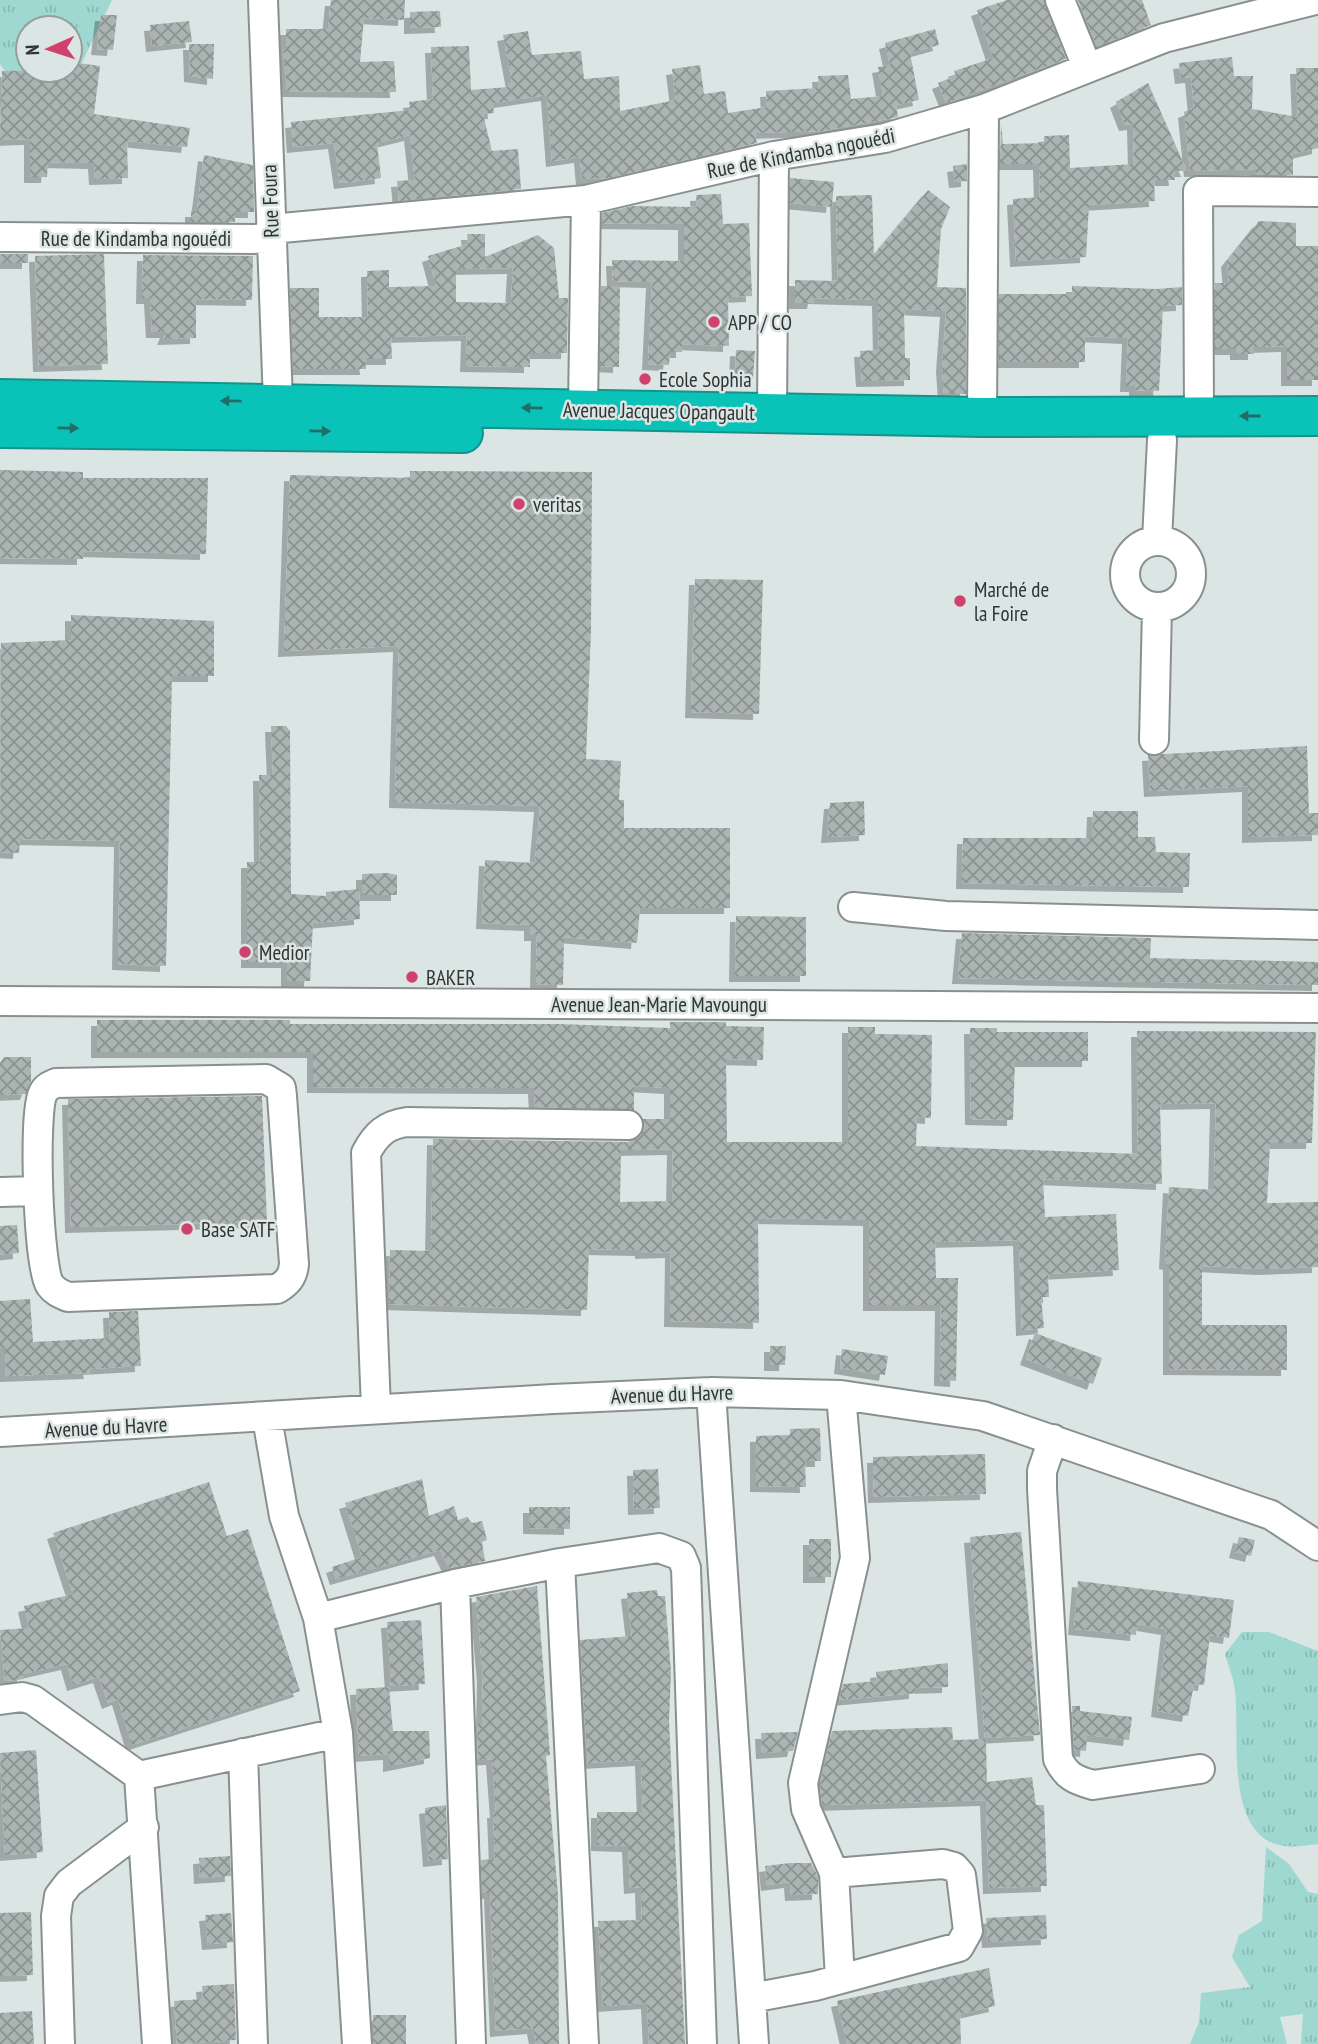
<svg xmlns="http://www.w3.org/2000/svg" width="1318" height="2044" font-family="'PT Sans Narrow',sans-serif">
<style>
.grass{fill:url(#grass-tufts);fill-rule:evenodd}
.building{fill:url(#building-cross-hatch);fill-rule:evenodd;filter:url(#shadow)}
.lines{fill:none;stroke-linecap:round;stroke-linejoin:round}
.minor-casing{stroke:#889190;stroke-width:32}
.highway-casing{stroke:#179189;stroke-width:42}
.minor{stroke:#fff;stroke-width:28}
.highway{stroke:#0ac3b8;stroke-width:38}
.oneway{fill:#216d68}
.poi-dot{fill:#d0426b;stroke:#dae5e4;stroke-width:2.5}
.labels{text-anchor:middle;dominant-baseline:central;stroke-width:5;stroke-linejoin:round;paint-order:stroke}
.street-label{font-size:21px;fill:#303433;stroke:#dae5e4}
.poi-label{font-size:21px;fill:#303433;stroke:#dae5e4;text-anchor:start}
</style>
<defs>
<pattern id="grass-tufts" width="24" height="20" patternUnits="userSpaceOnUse" patternTransform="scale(1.75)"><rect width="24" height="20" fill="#9ed8d1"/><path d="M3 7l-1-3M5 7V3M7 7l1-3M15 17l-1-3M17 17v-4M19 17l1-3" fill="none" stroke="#88bab4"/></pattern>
<pattern id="building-cross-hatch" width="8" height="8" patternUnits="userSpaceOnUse" patternTransform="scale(1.75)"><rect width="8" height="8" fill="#aab4b2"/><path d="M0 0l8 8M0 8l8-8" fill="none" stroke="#8b9391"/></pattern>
<filter id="shadow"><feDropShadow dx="-6" dy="6" stdDeviation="0" flood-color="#0004"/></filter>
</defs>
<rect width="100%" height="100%" fill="#dae5e4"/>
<path class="grass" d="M0 0H112L49 131 0 64ZM28 28H70V70H28Z
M1242 1632H1269L1318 1651V1844C1302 1846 1285 1849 1270 1842 1226 1820 1240 1731 1235 1691 1234 1678 1228 1666 1225 1654Z
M1266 1847 1289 1864 1308 1892 1318 1894V2044H1301L1303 2014 1280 2017 1287 2044H1190L1199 2022 1201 1993 1250 1987 1232 1957 1239 1935 1262 1921Z"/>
<path class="building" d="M331 0H405L404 20 364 18 360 62 394 61 396 92 287 91 283 49H286V29H328Z
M1007 0H1044L1066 59 946 103 938 83 956 76 954 71 993 58 977 10Z
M1078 0H1142L1151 25 1097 47Z
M440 11 441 27 410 28V12Z
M101 15H117L113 50 97 49Z
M189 21 192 42 152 46 150 25Z
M935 29 939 45 910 53 919 100 896 105 898 117 821 131 755 133 757 143 609 178 582 179 580 157 552 161 547 95 493 103 494 113 483 114 492 151 518 149 521 189 399 201 397 181 415 180 410 135 377 143 381 178 340 183 334 143 293 147 291 122 410 110 409 102 433 99 431 47 469 46 471 90 509 87 508 83H512L503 35 528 31 532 55 581 51 584 79 619 76 620 111 676 100 672 69 700 65 704 94 725 91 728 113 767 107 766 91 819 88 818 76 848 75 851 99 883 96 878 67 890 65 885 43Z
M189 44H214L213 79 190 76Z
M1232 57 1234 76H1253L1252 109 1298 117 1296 68H1318V148L1293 154V175H1256V169L1190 171 1184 112 1194 108 1191 77 1181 78 1179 63Z
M70 62 100 66 94 114 190 128 187 147 127 141 128 178 95 179 94 163 48 162 47 177H30V139L0 140 2 71 70 70Z
M1148 83 1187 171H1174L1175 180H1154L1155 201 1089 205 1086 257 1016 261 1013 199 1040 197 1039 164H1000L1001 124 1003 144 1044 143V136L1069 135 1070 168 1134 164 1133 124 1125 125 1116 102Z
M204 155 253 165 254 212H235V222H191V211H197Z
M967 164V181L955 182 953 166Z
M790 178 834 182 832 207 790 203Z
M928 190 950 207 941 229 937 287 966 288V394H944L942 366 946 311 904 309 905 358H910V380L862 381 860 351 879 350 878 300 814 298 813 303H795V280L838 281 836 196 872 195 874 255Z
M721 194 723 224 749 223 752 296 728 297 729 346 682 344V352H670L669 365 648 364 652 282 613 281 612 260 684 261V224L602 223V213L633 206 697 207 696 195Z
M1259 221 1296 223V246H1318V380H1287V346L1254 347V354H1236V349H1215V283H1229L1227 261Z
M467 234H485V257L538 235 554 248 559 298H568L567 353H530V367L466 366 467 335 391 337 392 359H365L366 369H293L290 288H319V317H368L367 271 389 270V287L436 286 428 256 468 244ZM513 268 511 303 456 302V269Z
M0 254H28V263H0Z
M104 254 108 364 39 366 35 256Z
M143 255 253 256 252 300 196 299V338L163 339 166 332H152L150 298H142Z
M601 286H620L619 367 600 366Z
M1072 286 1157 289 1182 287V305L1163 306 1159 391 1135 390V386H1126L1128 338 1085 336V362H999V294H1072Z
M736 350 755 351 753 378 735 377Z
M0 470 83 472V478H208L206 554 83 551V559L0 558Z
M410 471 592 472 591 630 586 759 621 761 619 800H624V828H730V908H640L637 943 564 937 563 985 536 984 537 935H530V925L482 923 485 860 535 863 540 806 395 802 399 646 284 651 290 475 410 478Z
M695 579 763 580 759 714 691 712Z
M71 615 214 621V676H172L166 966 118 964 120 841 20 839 19 853 0 852 1 643 71 640Z
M271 726H286L290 731 291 894 326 896V892L359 889 360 919 313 923 310 981H287V962H247V862H260L259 775H273Z
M1307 746 1309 813H1318V835L1248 837V786L1150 791 1148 755Z
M864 801 865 835 827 837 830 803Z
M1093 811H1138V837H1155L1156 852 1190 853 1189 887 962 883 963 838H1092Z
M388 873 397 875V895H362V874Z
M736 916 806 917V976H735Z
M962 933 1151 938 1150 958 1318 962V985L958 978Z
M97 1020H290V1024H559L670 1028V1022H726V1026L764 1027 763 1060 726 1059 727 1142H848V1027H875V1034L932 1035 931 1118 917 1117 916 1146 1138 1154 1137 1031 1316 1032 1312 1143H1270L1267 1203 1318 1202V1267L1263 1269 1202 1266V1325H1287V1370L1169 1369V1264L1165 1263 1169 1187 1214 1190 1216 1103 1160 1104 1162 1184 1043 1179 1045 1217 1116 1214 1119 1270 1048 1274 1049 1297H1041L1044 1328 1022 1330 1019 1240 935 1242 936 1278H958L956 1381 940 1380 941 1305H869V1220L758 1218 759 1323 670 1321 671 1252 641 1253V1250L589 1249 587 1310 389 1304 390 1250 431 1251 433 1139 628 1142 642 1134 643 1119H670V1088L634 1086V1110L535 1107 534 1088 313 1087V1052H97ZM673 1149 672 1201 620 1202 621 1150Z
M970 1028H997V1032H1088V1061H1015L1013 1120 971 1119Z
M4 1057H31V1081L26 1094 0 1095V1063Z
M262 1096 267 1222 71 1227 68 1099Z
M17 1225 19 1253 0 1255V1226Z
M30 1299 33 1342 110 1338 109 1312 138 1311 141 1366 89 1369 90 1373 6 1376 5 1348H0V1301Z
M1035 1333 1102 1358 1093 1384 1026 1359Z
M770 1346H786L785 1365H770Z
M842 1349 888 1356 885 1375 840 1368Z
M820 1428 821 1461H805L806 1487 756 1486V1436L790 1435V1429Z
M985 1454 986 1494 874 1497 873 1457Z
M658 1469 660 1508 634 1509 633 1470Z
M422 1479 429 1516 454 1506 458 1520 467 1517 472 1523 482 1521 487 1540 482 1542 485 1561 449 1568 440 1550 336 1579 332 1567 362 1557 345 1503Z
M209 1482 227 1536 248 1529 300 1691 132 1745 118 1699 108 1703 99 1677 73 1685 67 1664 23 1674 24 1679 5 1681 0 1630 29 1628 24 1606 73 1594 53 1533Z
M529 1507H570V1529L529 1528Z
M1021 1532 1040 1735 985 1738 970 1537Z
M1239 1537 1255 1540 1251 1556 1235 1552Z
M809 1539H831V1577H809Z
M1078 1581 1234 1600 1229 1638 1210 1635 1204 1685 1194 1684 1188 1716 1157 1711 1167 1629 1137 1624 1136 1635 1074 1629Z
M537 1586 550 1755 546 1756 558 1895 559 2044H536L533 2028 496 2031 490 1893H482L481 1860 495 1859 493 1812H496L492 1759 478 1760 477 1724H482L483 1676 476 1597Z
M657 1590 658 1596H665L671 1672 669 1721 685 2044H649L647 2003 603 2006 598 1921 642 1920 641 1887 630 1888 628 1846 597 1845V1812H643L641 1760 588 1763 586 1741 580 1640 632 1636 627 1593Z
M421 1620 425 1684 391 1686 387 1622Z
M948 1663V1687L915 1688V1693L839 1700 843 1684 877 1681 876 1672Z
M389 1687 393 1731H429L430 1758 389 1766V1754L359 1756 356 1689Z
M1072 1706H1080V1711L1132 1717 1129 1740 1087 1735 1086 1751 1074 1750Z
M952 1727 953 1740 986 1739 987 1782 1032 1777 1036 1805H1044L1047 1886 989 1888 986 1800 822 1805 820 1784 832 1731Z
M798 1732 793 1751 762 1753 761 1733Z
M36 1750 43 1852 5 1855 0 1753Z
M446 1805 448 1859 429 1861 425 1808Z
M230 1856 231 1876 200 1878 199 1858Z
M790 1863H811L818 1877V1894L791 1895 790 1882 767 1885 765 1866Z
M31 1912 33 1975 0 1976V1913Z
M231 1913 233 1942 208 1944 205 1915Z
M1046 1915 1047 1939 988 1942 986 1918Z
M989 1968 995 2006 960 2014 961 2044H847L837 2001Z
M234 1984 236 2040 177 2044 174 2001 203 1999 202 1986Z
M32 2011 34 2044H0V2013Z
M373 2015H406V2044H373Z"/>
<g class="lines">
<defs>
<path id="minor" d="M263 0 278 402
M1060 0 1087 67
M271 229 586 200 774 156 885 138 984 109 1164 38 1315 0
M0 237 271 239
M583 409 586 200
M772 413 774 156
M1199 416 1198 191 1318 192
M982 417 984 109
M1157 540 1162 440
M1125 574a33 33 0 1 1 66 0a33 33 0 1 1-66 0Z
M1154 740 1157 608
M853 907 946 916 1318 925
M0 1001 1318 1008
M266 1079 281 1088 282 1096 294 1264C293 1277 287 1283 277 1289L68 1297C61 1294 55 1292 50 1285 38 1267 33 1113 43 1093 46 1087 51 1085 56 1083Z
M0 1192 38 1191
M711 1392 754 2044
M376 1409 366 1153C376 1134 386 1125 407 1122L628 1125
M267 1418 284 1516 318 1618 338 1733 357 2044
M0 1432 553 1399 711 1392 841 1395 983 1416 1271 1515 1318 1546
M1053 1439 1042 1471V1489L1058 1759C1066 1776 1075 1780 1093 1785L1200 1769
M560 1563 584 2044
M455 1584 471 2044
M318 1618 455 1584 560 1563 659 1548 681 1556 686 1568 702 2044
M0 1700 22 1697 33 1700 139 1776 338 1733
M243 1753 253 2044
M139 1776 157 2044
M840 1979 834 1873 806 1809 803 1783 855 1558 841 1395
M751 1998 815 1986 959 1947 968 1931 961 1875 954 1867 943 1864 834 1873
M60 2044 56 1916 59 1896 69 1883 144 1827"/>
<path id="highway" d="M0 399 982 417 1318 416
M0 428 463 433"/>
</defs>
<use href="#minor" class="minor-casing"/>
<use href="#highway" class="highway-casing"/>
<use href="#minor" class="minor"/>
<use href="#highway" class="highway"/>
</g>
<defs><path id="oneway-solid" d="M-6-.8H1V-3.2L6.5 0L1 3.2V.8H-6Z" transform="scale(1.75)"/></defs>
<g class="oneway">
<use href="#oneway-solid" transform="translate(231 401) rotate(-179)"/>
<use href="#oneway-solid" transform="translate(532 408) rotate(-179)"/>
<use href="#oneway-solid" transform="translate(1250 416) rotate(180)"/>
<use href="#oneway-solid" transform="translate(68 428) rotate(1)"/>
<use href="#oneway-solid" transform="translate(320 431) rotate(1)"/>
</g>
<g class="poi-dot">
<circle cx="714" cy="322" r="7"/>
<circle cx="645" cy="379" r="7"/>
<circle cx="519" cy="504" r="7"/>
<circle cx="960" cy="601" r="7"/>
<circle cx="245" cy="952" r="7"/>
<circle cx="412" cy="977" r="7"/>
<circle cx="187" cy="1229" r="7"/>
</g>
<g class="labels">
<g class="street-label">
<text transform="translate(801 153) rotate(-11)">Rue de Kindamba ngouédi</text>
<text transform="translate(270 201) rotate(-92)">Rue Foura</text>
<text x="136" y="238">Rue de Kindamba ngouédi</text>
<text transform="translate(659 411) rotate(1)">Avenue Jacques Opangault</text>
<text x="659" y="1004">Avenue Jean-Marie Mavoungu</text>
<text transform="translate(672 1394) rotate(-2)">Avenue du Havre</text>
<text transform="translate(106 1427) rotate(-3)">Avenue du Havre</text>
</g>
<g class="poi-label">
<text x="728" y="322">APP / CO</text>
<text x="659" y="379">Ecole Sophia</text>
<text x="533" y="504">veritas</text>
<text x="974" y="589">Marché de<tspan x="974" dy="24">la Foire</tspan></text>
<text x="259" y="952">Medior</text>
<text x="426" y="977">BAKER</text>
<text x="201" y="1229">Base SATF</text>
</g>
</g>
<g transform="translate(49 49) rotate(267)"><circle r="33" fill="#dae5e4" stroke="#969e9d" stroke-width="2"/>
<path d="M0-5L12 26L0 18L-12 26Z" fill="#d0426b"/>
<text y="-10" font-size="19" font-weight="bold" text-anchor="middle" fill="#303433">N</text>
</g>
</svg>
